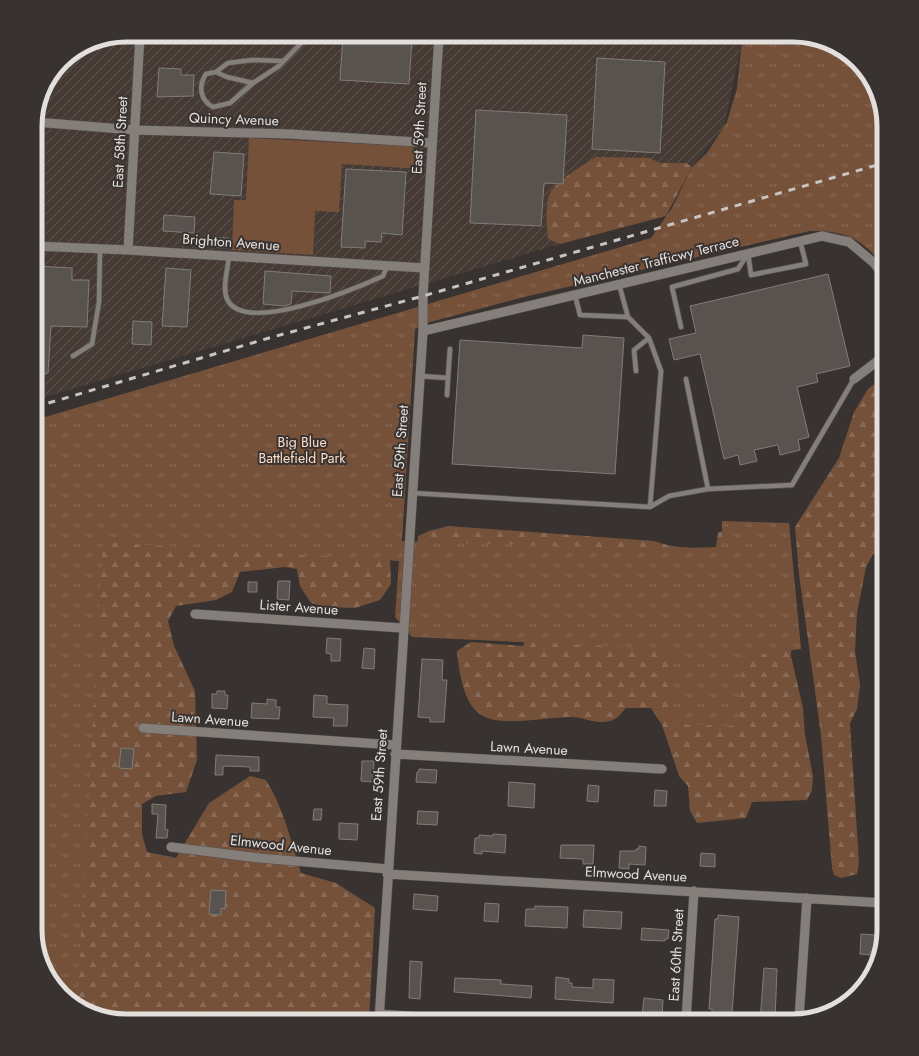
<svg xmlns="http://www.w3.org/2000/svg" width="919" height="1056" font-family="Jost,sans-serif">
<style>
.industrial{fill:url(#industrial-furrows)}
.green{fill:#76513a}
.forest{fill:url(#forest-firs)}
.park{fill:url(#park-tufts)}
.building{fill:#595350;stroke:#827c78}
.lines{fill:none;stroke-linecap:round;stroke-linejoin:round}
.lane-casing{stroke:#57524f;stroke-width:6}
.street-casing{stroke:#57524f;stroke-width:10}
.lane{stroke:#857f7b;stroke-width:4.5}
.street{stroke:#857f7b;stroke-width:9}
.rail{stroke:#c8c4c2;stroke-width:3;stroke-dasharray:7 7;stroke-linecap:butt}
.labels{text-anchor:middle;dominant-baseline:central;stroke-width:4;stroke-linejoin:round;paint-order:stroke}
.street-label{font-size:14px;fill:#e3dfdd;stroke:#383330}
.park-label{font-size:14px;fill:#fedcc8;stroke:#383330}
.rim{fill:none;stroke:#e3dfdd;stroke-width:5}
</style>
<defs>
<pattern id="industrial-furrows" width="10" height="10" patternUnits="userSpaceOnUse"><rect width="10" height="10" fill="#463b34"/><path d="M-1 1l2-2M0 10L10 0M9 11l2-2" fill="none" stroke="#615751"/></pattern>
<pattern id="forest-firs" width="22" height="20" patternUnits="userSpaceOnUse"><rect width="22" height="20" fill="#76513a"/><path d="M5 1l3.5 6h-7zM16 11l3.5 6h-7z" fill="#896a56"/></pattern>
<pattern id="park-tufts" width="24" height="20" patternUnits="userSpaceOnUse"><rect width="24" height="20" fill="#76513a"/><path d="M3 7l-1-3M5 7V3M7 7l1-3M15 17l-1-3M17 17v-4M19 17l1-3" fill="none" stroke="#896a56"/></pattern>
</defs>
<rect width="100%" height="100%" fill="#383330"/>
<path class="industrial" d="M126 35H799L826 43 742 41 724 127 692 167 660 163 650 158 548 239 560 244 35 400V119L44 86 66 58 91 42Z"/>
<path class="green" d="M249 138 409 146 418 151 423 157 422 169 342 164 339 212 315 211 313 255 232 250 234 200H246Z"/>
<path class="forest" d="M596 157 650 158 660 163H686L692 167 666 216 560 244 548 239C547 227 544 201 552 190 563 176 582 166 596 157Z
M884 377V547L873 554 866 567 857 613 855 651 860 685 857 709 850 723 859 863 857 874 841 878 834 875 832 868 821 735 799 574 795 527 839 458 854 412 868 389Z
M35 424 390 559 391 584 380 600 355 608 327 607 311 603 300 586 297 569 285 567 240 572 232 592 216 600 176 606 168 621 174 646 195 691 197 760 186 792 156 796 142 804V834L147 852 176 858 209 803 250 776 266 780C284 809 291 841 301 873L336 883 375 908 369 1021H125L85 1012 54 985 35 931Z
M449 526 654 541C676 549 693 548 716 547L718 533 732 526 792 614 791 656 803 708 805 735 813 776 812 790 807 800 752 802 746 818 697 823 690 811 688 786 679 776 662 725 651 708H626C623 711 618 718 613 720 597 726 585 717 571 717 548 717 503 727 483 716 463 706 459 670 457 651L471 642 523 646 533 620 414 585 418 536 429 531Z"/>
<path class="park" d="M742 41 839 48 865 71 884 125V267C864 239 844 230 810 231L524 297 430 322 415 329 402 541 722 551V521L789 523 801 649 742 657 740 726 671 724 673 649 412 637 395 617 399 561 103 542 77 1005 54 985 35 931V420L651 238 672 208 692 167 707 153 727 122 737 88Z"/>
<path class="building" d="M343 35 412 39 409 84 340 80Z
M597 58 665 62 660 153 592 149Z
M159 68 181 69V75H194L193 96 157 97Z
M476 110 567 115 563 184 544 183 541 226 470 223Z
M214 152 244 154 241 196 210 194Z
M346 169 406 172 402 235 382 233 381 242 365 241V248L341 247Z
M164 215 195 217 194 233 163 231Z
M217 238H229L228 248 216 247Z
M35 266 72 268V280H89L87 327 51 326 48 373 35 375Z
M166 268 191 270 187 327 162 326Z
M265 271 331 276 330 293 292 291 291 304 285 306 263 304Z
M828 274 850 366 816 374 818 382 797 387 809 437 798 440 800 450 780 455 778 445 754 450 757 461 740 465 738 455 724 459 700 354 674 360 669 339 696 333 690 306Z
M133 321 152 322 151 345 132 344Z
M583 335 624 338 615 474 452 464 460 340 582 348Z
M278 581H290L289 600 277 599Z
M248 582H257V592H248Z
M327 638 341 639 340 661H331V654L326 653Z
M364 648 375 649 374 669 362 668Z
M422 659 443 660 442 680H447L444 722H430V718L418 717Z
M217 691H225V695H228L227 709 212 708V694H217Z
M314 695 327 696V704L348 705 347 726H333L334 718 313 717Z
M267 699 276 700V707H280L279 719 251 718 252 703 267 704Z
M121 748 134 749 132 769 119 768Z
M216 755 259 757V771H250V767L226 766 223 767V775H215Z
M362 761H374L373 782 361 781Z
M419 769 437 770 436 783 416 782 417 772H419Z
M509 782 535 784 534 808 508 806Z
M588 785 599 786 598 802 587 801Z
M655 790 667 791 666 806H654Z
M152 804 166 805 165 829 168 830 167 838H156L158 814H152Z
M314 809H322L321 820H313Z
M418 811 438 812 437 825 417 824Z
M339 823 358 824 357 840 339 839Z
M493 834 506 835 505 853 482 851V854L474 853 475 838H479V835L493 836Z
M561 845H594L593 864H583V859L560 858Z
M639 846 646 847 645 865 629 864V869L619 868 620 851H636V849H639Z
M701 853 715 854V867L700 866Z
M211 890 226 891 225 909 221 908V915L209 914Z
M414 894 438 896 437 911 413 909Z
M485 903 499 904 498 922 484 921Z
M535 906 568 907 567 928 525 926 526 909H535Z
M584 910 622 912 621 929 583 927Z
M718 915 739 917 732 1013H728L727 1021H712V1009H709L715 919H718Z
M642 928 669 930 668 939H665V941L641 940Z
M861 934 875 935 874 952H870V955L860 954Z
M410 961 422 962 420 999 409 998Z
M764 968 777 969 775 1021H760Z
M556 977 569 979V983H572V987L593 988V979L614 980 613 1003 555 999Z
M455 978 501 980V984L532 986 531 998 454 992Z
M644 998 663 1000 662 1017 642 1016Z"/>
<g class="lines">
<defs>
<path id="lane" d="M216 72 228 63 252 60 283 61
M253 83 227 77 216 72 206 74C198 86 200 100 213 107L230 103 253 83 279 66 309 35
M748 253 751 275 806 264 800 241
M229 256C228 268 222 288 227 299 244 336 357 288 383 276L387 266
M575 295 580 315 628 317
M681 327 672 287 738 269 747 255
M73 356 92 344 99 302 100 249
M636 371 634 350 649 338
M420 376 448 378 447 395
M448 378 450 349
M686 379 708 489 792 485 854 379
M412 493 650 507 661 371 649 338 628 317 619 284
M650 507 669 496 708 489"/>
<path id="street" d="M720 35 818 41
M35 122 134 130 290 134 432 143
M35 246 128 250 425 268
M128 250 140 35
M423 331 822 236 849 242 874 263 884 276
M854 379 884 356
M195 614 402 628
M143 728 395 745
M395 754 662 769
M171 847 259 858 388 869
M387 874 884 903
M379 1014 476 1021
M799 1019 807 898
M379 1021 423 331V296L439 35
M686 1021 694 891"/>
</defs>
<use href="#lane" class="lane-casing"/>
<use href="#street" class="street-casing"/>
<use href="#lane" class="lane"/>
<use href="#street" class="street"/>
<path class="rail" d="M35 407 269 338 423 296 884 163"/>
</g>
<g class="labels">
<g class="street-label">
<text transform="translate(234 119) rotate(2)">Quincy Avenue</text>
<text transform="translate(419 128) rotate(-87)">East 59th Street</text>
<text transform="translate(120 142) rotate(-87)">East 58th Street</text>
<text transform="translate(231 242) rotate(4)">Brighton Avenue</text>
<text transform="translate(656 261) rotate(-14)">Manchester Trafficwy Terrace</text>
<text transform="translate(400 451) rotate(-86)">East 59th Street</text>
<text transform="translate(299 607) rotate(4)">Lister Avenue</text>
<text transform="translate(210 719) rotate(4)">Lawn Avenue</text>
<text transform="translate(529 748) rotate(3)">Lawn Avenue</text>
<text transform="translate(379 775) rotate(-86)">East 59th Street</text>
<text transform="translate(281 845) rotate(6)">Elmwood Avenue</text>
<text transform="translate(636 874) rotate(3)">Elmwood Avenue</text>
<text transform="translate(676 955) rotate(-87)">East 60th Street</text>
</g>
<g class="park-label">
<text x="302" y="442">Big Blue<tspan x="302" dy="16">Battlefield Park</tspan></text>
</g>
</g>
<path d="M0 0H919V1056H0ZM126 42H793A84 84 0 0 1 877 126V930A84 84 0 0 1 793 1014H126A84 84 0 0 1 42 930V126A84 84 0 0 1 126 42Z" fill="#383330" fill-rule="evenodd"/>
<path class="rim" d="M126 42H793A84 84 0 0 1 877 126V930A84 84 0 0 1 793 1014H126A84 84 0 0 1 42 930V126A84 84 0 0 1 126 42Z"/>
</svg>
